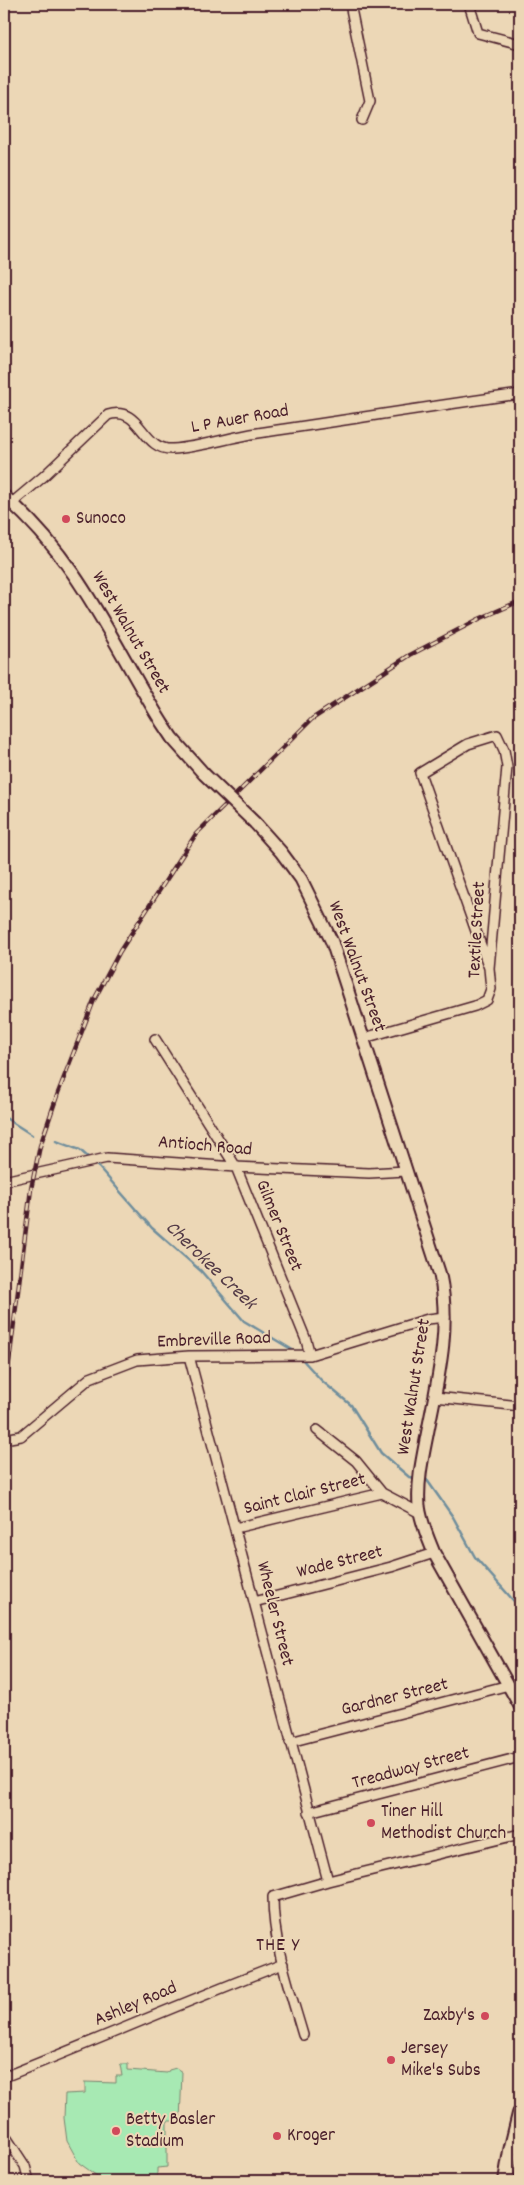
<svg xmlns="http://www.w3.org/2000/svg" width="524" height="2185" font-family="Dekko,sans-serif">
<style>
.green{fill:#a7e9b3;stroke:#78846f}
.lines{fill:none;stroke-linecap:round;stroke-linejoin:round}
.stream{stroke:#708e9c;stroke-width:2.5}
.minor-casing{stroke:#4a1f2b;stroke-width:12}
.major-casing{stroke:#4a1f2b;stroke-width:15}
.highway-casing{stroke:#4a1f2b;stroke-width:18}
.minor{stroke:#ecd7b6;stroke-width:9}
.major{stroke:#ecd7b6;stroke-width:11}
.highway{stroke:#ecd7b6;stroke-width:14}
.rail-casing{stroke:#4a1f2b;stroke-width:4.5}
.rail{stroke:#ecd7b6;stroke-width:2.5;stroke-dasharray:8;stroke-linecap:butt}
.major-bridge-casing{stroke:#4a1f2b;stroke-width:15;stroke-linecap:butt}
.major-bridge{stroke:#ecd7b6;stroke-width:11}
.poi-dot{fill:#d1495b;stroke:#ecd7b6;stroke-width:2}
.labels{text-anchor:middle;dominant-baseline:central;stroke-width:4;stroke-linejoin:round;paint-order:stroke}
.street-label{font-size:19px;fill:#4a1f2b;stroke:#ecd7b6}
.poi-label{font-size:19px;fill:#4a1f2b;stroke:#ecd7b6;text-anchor:start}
.water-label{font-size:20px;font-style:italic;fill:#543b47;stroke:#ecd7b6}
.neighbourhood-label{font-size:20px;letter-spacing:1px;fill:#4a1f2b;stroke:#ecd7b6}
</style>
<rect width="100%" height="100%" fill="#ecd7b6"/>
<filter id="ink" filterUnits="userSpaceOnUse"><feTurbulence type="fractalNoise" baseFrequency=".02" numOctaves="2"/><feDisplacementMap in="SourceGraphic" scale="10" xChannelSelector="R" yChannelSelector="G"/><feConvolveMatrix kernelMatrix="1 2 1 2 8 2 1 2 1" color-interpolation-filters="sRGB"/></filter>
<g filter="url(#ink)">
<path class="green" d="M120 2064H128V2070L167 2073 169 2070 176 2068 182 2072 180 2121H167V2167L157 2168V2181H104L79 2163 67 2141 64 2118 65 2094 85 2093V2082L116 2083V2076H122Z"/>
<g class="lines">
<path class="stream" d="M520 276 516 277 520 293
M4 1117 32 1135
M56 1141 80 1150 90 1159
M96 1164 152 1228 201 1271 244 1321 296 1352
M301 1358 322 1381 351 1405 381 1453 409 1477 416 1478
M424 1480H427L453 1517 475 1557 520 1608"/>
<defs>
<path id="minor" d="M350 4 370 101 362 120
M469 4 478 33 520 44
M12 503 44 476 108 415C142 405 141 451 173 449 201 447 230 437 258 433 346 420 433 406 520 394
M364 1038 475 1006 487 1000 491 989 489 968 507 767 504 750 497 735 468 744 420 773 489 968
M155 1039 236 1167 306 1340 310 1355
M4 1181 107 1158 236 1167 369 1173 406 1171
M189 1356 328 1881
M435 1397 520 1406
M317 1430 356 1461 382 1493 420 1513
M4 1439 21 1436 90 1378 137 1360 189 1356 310 1355 428 1319 445 1317
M235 1528 382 1493
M254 1602 391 1567 434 1553
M290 1742 509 1685
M309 1812 520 1757
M303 2035C290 1990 273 1944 273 1897L328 1881 520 1834
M4 2077C97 2040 189 2000 283 1964
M4 2134 25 2166 29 2181"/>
<path id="major" d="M4 496C80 561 111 641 162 723L172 738 204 774
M255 823 281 852 301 879 332 942 440 1275C451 1327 438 1379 428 1430 423 1456 417 1480 419 1506 421 1523 428 1538 434 1553L520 1706"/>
<path id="highway" d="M506 2181 511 2151 520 2114"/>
</defs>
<use href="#minor" class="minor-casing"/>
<use href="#major" class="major-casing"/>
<use href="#highway" class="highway-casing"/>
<use href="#minor" class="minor"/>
<use href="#major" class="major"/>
<use href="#highway" class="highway"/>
<defs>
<path id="rail" d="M4 1401 31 1189 40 1146 58 1093 94 1000 120 951 196 834 312 719 410 655 479 619 520 601"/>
</defs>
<use href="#rail" class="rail-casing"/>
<use href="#rail" class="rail"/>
<defs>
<path id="major-bridge" d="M204 774 255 823"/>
</defs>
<use href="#major-bridge" class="major-bridge-casing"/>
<use href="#major-bridge" class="major-bridge"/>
</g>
</g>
<g class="poi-dot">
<circle cx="66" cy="519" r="5"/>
<circle cx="371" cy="1823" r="5"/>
<circle cx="485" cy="2016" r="5"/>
<circle cx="391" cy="2060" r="5"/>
<circle cx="116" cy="2131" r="5"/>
<circle cx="277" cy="2136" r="5"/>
</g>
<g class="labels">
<g class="street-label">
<text transform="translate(240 420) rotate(-10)">L P Auer Road</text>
<text transform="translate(130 633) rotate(60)">West Walnut Street</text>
<text transform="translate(478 930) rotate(-87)">Textile Street</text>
<text transform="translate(356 967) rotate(70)">West Walnut Street</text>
<text transform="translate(205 1147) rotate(5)">Antioch Road</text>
<text transform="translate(278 1226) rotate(68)">Gilmer Street</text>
<text transform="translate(214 1341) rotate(-2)">Embreville Road</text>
<text transform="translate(415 1387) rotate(-81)">West Walnut Street</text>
<text transform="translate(305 1495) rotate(-14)">Saint Clair Street</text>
<text transform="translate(340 1563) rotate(-14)">Wade Street</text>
<text transform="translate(274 1614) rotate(76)">Wheeler Street</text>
<text transform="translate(395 1698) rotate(-14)">Gardner Street</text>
<text transform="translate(411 1769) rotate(-15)">Treadway Street</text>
<text transform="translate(136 2005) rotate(-23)">Ashley Road</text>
</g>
<g class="poi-label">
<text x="76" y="519">Sunoco</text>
<text x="381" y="1812">Tiner Hill<tspan x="381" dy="22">Methodist Church</tspan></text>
<text x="475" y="2016" text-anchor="end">Zaxby's</text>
<text x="401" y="2049">Jersey<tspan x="401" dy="22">Mike's Subs</tspan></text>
<text x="126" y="2120">Betty Basler<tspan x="126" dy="22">Stadium</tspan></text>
<text x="287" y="2136">Kroger</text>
</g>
<g class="water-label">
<text transform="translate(210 1266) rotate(44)">Cherokee Creek</text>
</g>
<g class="neighbourhood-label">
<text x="278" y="1946">THE Y</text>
</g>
</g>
<rect width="524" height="2185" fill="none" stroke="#ecd7b6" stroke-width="20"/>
<rect x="10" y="10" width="504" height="2165" fill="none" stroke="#4a1f2b" stroke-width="2" filter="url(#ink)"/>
</svg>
